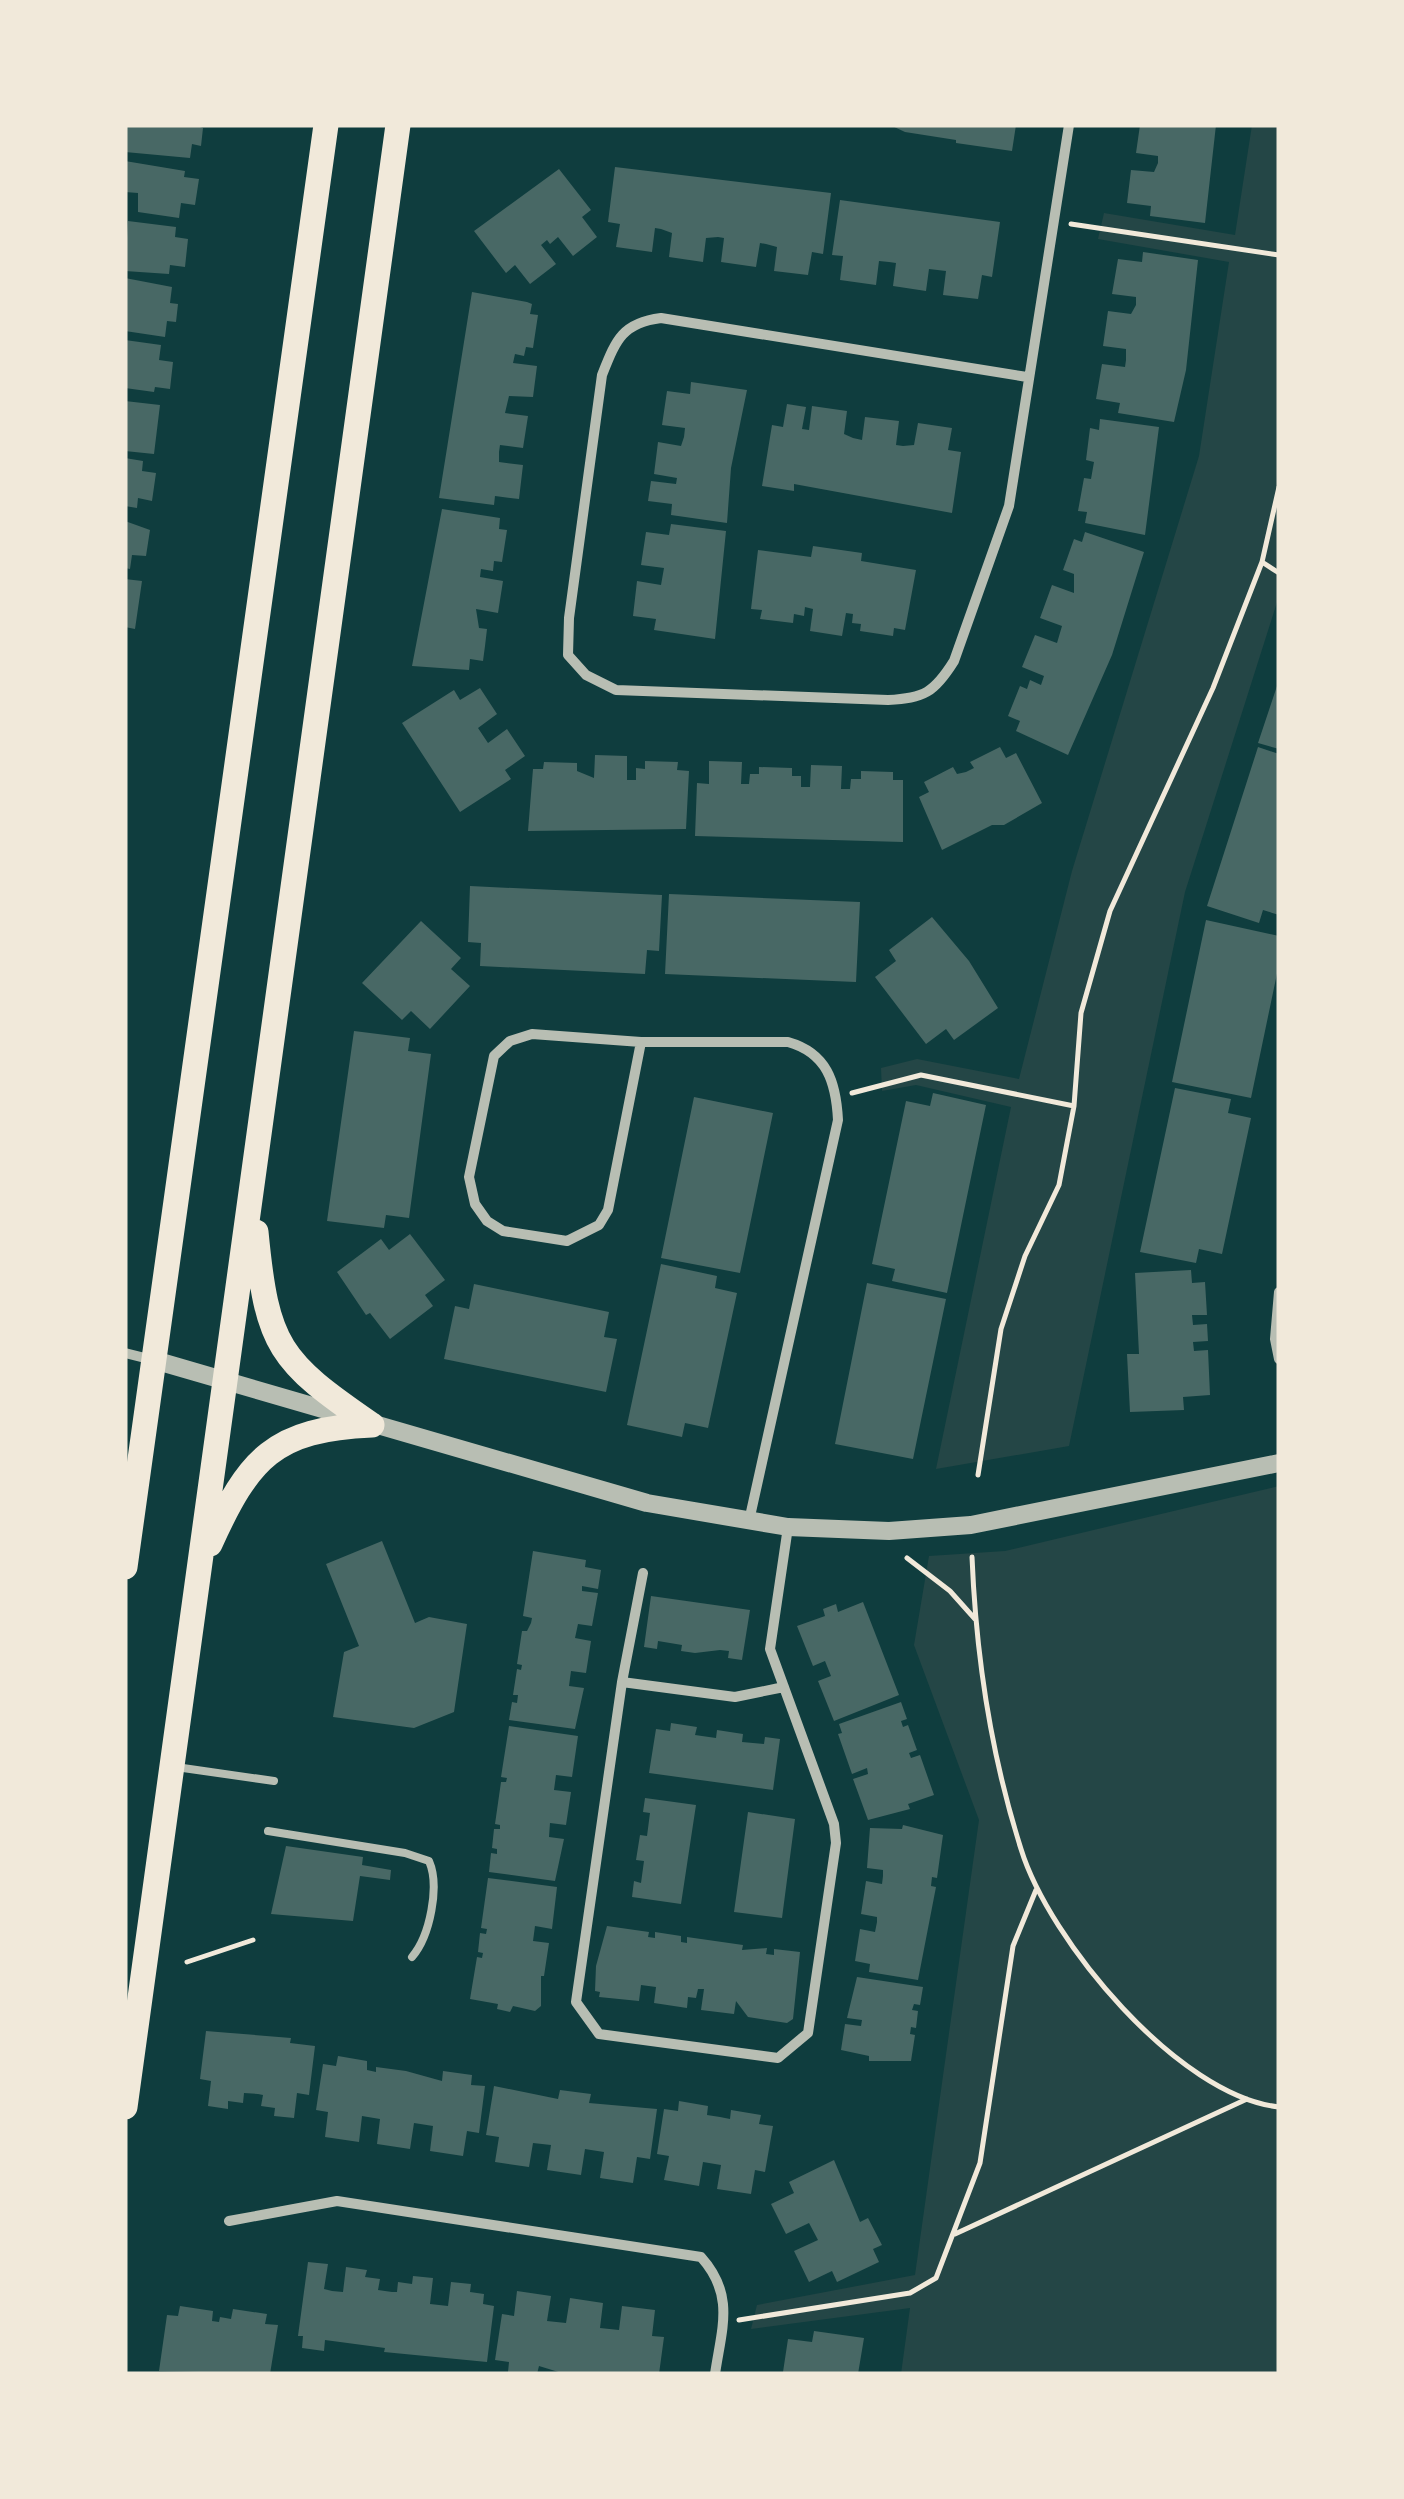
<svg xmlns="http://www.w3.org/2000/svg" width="1404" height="2499" font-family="'Alegreya Sans',sans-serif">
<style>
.green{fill:#244646}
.building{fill:#486865}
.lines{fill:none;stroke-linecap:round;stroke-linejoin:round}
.path{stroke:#f1e9da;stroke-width:5}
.service{stroke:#b8beb3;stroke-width:8}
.minor{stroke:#b8beb3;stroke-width:10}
.tertiary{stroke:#b8beb3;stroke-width:18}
.primary{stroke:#f1e9da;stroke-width:25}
</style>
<rect width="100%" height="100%" fill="#0f3d3e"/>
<path class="green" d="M1252 125H1279V596L1185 892 1069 1446 936 1469 1011 1107 916 1085 882 1091 881 1068 917 1059 1019 1079 1072 871 1199 456 1229 262 1098 239 1104 213 1235 235Z
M1279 1486V2374H901L910 2308 751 2329 757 2305 915 2275 979 1820 914 1645 929 1556 1005 1551Z"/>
<path class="building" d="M126 125H194L203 128 201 146 192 144 190 158 125 152Z
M890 125H1016L1012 151 956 143V140L905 132Z
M1140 125H1216L1205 223 1150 216 1151 206 1127 203 1131 170 1154 172 1158 163V156L1136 153Z
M125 161 185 171 184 177 199 179 195 205 181 203 179 218 138 212V193L125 192Z
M615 167 831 193 823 254 812 252 808 275 774 271 777 247 766 244 760 243 756 267 721 262 724 238 718 237 706 238 703 262 669 257 672 233 661 229 655 228 652 252 616 247 620 224 608 222Z
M559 169 591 210 582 217 597 237 573 256 558 237 550 244 547 240 541 245 556 264 530 284 515 265 506 273 474 231Z
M840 200 1000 222 992 277 982 275 978 299 943 295 946 271 929 269 926 291 893 286 896 263 889 262 879 261 876 285 840 280 843 256 832 255Z
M128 221 176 227 175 237 188 239 185 267 170 265 169 274 125 271Z
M1143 252 1198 260 1186 370 1174 422 1118 413 1120 403 1096 399 1102 364 1125 367 1126 360V349L1103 346 1108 311 1131 314 1136 305V297L1112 294 1118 259 1142 262Z
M125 278 172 287 170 303 178 304 176 322 167 321 165 337 125 331Z
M472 292 527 302 532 304 530 314 538 315 533 348 526 347 524 356 515 354 513 363 537 366 533 397 509 396 505 413 528 416 523 448 500 445 499 452V462L523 465 519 499 495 496 494 505 439 498Z
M125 340 161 345 159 360 173 362 170 389 155 387 154 392 125 388Z
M691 382 747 390 731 468 727 523 671 515 672 504 648 501 651 481 676 484 677 478 654 474 658 442 681 446 684 437 685 428 662 425 667 391 690 394Z
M125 401 160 405 154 454 125 451Z
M787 404 806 407 802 429 809 430 812 406 847 411 844 434 853 438 862 440 865 417 899 421 896 445 903 446 914 445 918 423 952 428 948 450 961 452 952 513 794 484V491L762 486 772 425 783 427Z
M1100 419 1159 427 1145 535 1085 523 1087 512 1078 511 1084 478 1091 479 1094 462 1086 460 1090 428 1099 430Z
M125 458 143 461 142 471 156 473 152 501 138 498 137 508 125 506Z
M442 509 500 518 499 529 507 530 502 562 494 561 493 571 481 569 480 577 503 581 498 613 476 609 479 628 487 629 485 646 483 661 470 659 469 670 412 666Z
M125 521 150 530 146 556 132 555 130 569 125 568Z
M671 524 726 531 715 639 654 630 656 619 633 616 637 581 661 585 664 568 641 565 646 532 669 535Z
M1085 532 1144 552 1112 655 1068 755 1016 731 1020 721 1008 716 1020 686 1027 689 1030 680 1041 685 1044 676 1022 667 1035 635 1057 643 1062 626 1040 618 1052 585 1074 593V574L1063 570 1074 539 1082 542Z
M813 546 862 553 861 561 916 570 905 630 894 628 893 636 860 631 861 624 852 623 853 614 846 613 842 636 810 631 813 609 805 607 804 616 794 614 793 623 760 619 762 610 751 609 758 550 811 557Z
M125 579 142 581 135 629 125 627Z
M1279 680V749L1258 743Z
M480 688 497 714 478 728 488 743 507 729 525 756 505 770 511 779 460 812 402 723 454 690 460 700Z
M1000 747 1006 758 1016 753 1042 803 1004 825H992L942 850 919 797 929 792 924 782 953 767 957 774 966 772 974 768 970 762Z
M1258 747 1279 754V915L1263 910 1259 923 1207 906Z
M595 755 627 756V780H636V768L645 769V761L678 762 677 770 689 771 686 829 528 831 533 769H543L544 762 577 763V771L594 778Z
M709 761 742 762 741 784H749L750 774H759V767L792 768V776H801V787H810L811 765 842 766 841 789H850L851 779H861V771L893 772V780H903V842L695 836 697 783 709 784Z
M470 886 662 895 659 951 647 950 645 974 480 966 481 943 468 942Z
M669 894 860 902 856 982 665 974Z
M932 917 969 961 998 1008 954 1040 946 1029 926 1044 875 977 896 961 889 950Z
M1206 920 1279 936V964L1251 1098 1172 1082Z
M421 921 461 958 451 969 470 986 430 1029 411 1011 402 1020 362 983Z
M354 1031 410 1038 408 1051 431 1054 409 1218 386 1215 384 1228 327 1221Z
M1175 1088 1231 1099 1228 1113 1251 1118 1222 1254 1199 1249 1196 1263 1140 1252Z
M933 1093 986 1105 947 1293 892 1281 895 1269 872 1264 906 1101 930 1106Z
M694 1097 773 1113 740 1273 661 1258Z
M410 1234 445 1280 425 1295 433 1306 390 1339 370 1313 366 1315 337 1272 381 1239 389 1250Z
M661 1264 717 1276 715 1288 737 1293 708 1428 685 1423 682 1437 627 1425Z
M1191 1270 1192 1283 1205 1282 1207 1315H1192L1193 1325 1207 1324 1208 1341 1193 1342 1194 1351 1208 1350 1210 1395 1183 1397 1184 1410 1130 1412 1127 1354H1139L1135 1273Z
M867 1283 946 1299 913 1459 835 1444Z
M474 1284 609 1312 604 1337 617 1339 606 1392 444 1359 455 1306 469 1309Z
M382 1541 415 1623 429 1617 467 1624 454 1712 414 1728 333 1717 344 1652 359 1646 326 1564Z
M533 1551 586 1560 585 1567 601 1570 598 1589 582 1586V1591L598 1593 592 1626 578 1624 575 1638 591 1641 586 1673 571 1671 569 1686 584 1688 575 1729 509 1720 512 1702 517 1703 518 1695H513L517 1669 521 1670 522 1665 517 1664 522 1631H527L531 1623 532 1618 523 1616Z
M651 1596 750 1610 742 1660 728 1658 729 1651 720 1650 695 1653 681 1651 682 1645 658 1641 657 1649 644 1647Z
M863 1602 899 1695 834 1721 818 1681 831 1676 825 1661 813 1666 797 1626 825 1616 823 1609 836 1604 838 1612Z
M901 1702 907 1719 901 1721 903 1727 908 1725 917 1750 909 1753 911 1758 920 1755 934 1795 908 1804 910 1809 868 1820 853 1779 868 1774 867 1768 852 1774 838 1734 842 1733 839 1724Z
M671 1723 697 1727 695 1735 716 1738 717 1730 743 1734 742 1742 764 1744 765 1737 780 1739 773 1790 649 1773 656 1729 670 1731Z
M509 1726 578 1736 572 1777 556 1775 554 1790 571 1792 566 1825 550 1823 549 1837 564 1839 555 1881 489 1872 491 1853 497 1854V1849L492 1848 494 1829H500V1825L495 1824 501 1782H506L507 1778 501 1777Z
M645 1798 696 1805 681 1904 632 1897 634 1881 641 1883 644 1861 636 1860 640 1835 647 1836 650 1813 643 1812Z
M748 1812 795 1819 782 1918 734 1912Z
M903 1825 943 1835 937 1878 932 1877 931 1886 936 1887 918 1980 869 1972 870 1964 855 1961 860 1929 875 1932 877 1922V1917L861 1914 866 1881 882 1884 883 1876V1870L867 1868 870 1828 902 1829Z
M286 1846 363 1857 362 1865 391 1870 390 1880 360 1876 353 1921 271 1914Z
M488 1878 557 1887 552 1929 535 1926 533 1941 549 1943 544 1976H541V2006L535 2011 513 2006 510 2012 497 2009 498 2004 470 1999 477 1957 482 1958 483 1953 478 1952 480 1933 486 1934 487 1929 481 1928Z
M607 1926 649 1932 648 1937 655 1938V1932L681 1936V1942L687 1943V1937L743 1945 742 1950 767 1948 766 1954 774 1955V1949L800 1952 793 2019 787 2023 748 2017 736 2001 734 2014 701 2010 704 1989H698L696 1998 688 1997 687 2008 654 2003 656 1987 641 1985 639 2001 599 1997 600 1992 595 1991 596 1966Z
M857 1977 923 1987 920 2005 914 2004 912 2010 918 2011 916 2028 911 2027 910 2034 915 2035 911 2061H869V2056L841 2050 845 2024 861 2026 862 2020 847 2018Z
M206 2031 291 2038 290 2043 315 2046 309 2095 297 2093 294 2118 274 2116 275 2108 261 2106 263 2095 258 2094 244 2093 243 2103 228 2101V2109L208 2106 211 2081 200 2079Z
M338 2056 367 2061V2070L376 2072V2067L406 2071 442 2081 443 2071 472 2075 471 2085 485 2086 479 2133 467 2131 463 2156 430 2151 433 2126 414 2123 410 2149 377 2144 380 2119 362 2116 359 2142 325 2137 328 2112 316 2110 323 2064 336 2066Z
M494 2086 558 2099 560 2090 591 2094 589 2103 657 2109 650 2159 637 2157 633 2183 600 2178 604 2152 591 2150 585 2149 581 2175 547 2170 551 2145 533 2143 529 2167 495 2162 499 2137 486 2135Z
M679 2101 708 2106 707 2115 720 2117 730 2119 731 2110 761 2115 759 2124 773 2126 765 2172 755 2170 751 2194 717 2189 721 2165 703 2162 699 2186 664 2180 669 2156 657 2154 664 2109 678 2111Z
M834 2160 860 2222 868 2218 882 2245 873 2249 879 2262 837 2282 832 2271 809 2282 794 2251 818 2240 809 2223 786 2234 771 2204 794 2193 789 2182Z
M308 2262 328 2264 324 2289 332 2291 343 2292 346 2267 367 2270 365 2277 380 2279 378 2290 392 2292H397L398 2282 412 2284 413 2276 433 2278 430 2304 448 2306 451 2282 471 2284 470 2292 484 2294 483 2304 494 2306 487 2362 384 2352 385 2348 325 2340 324 2351 302 2348 303 2336H298Z
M517 2291 551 2296 547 2321 566 2323 570 2298 603 2303 600 2328 619 2330 622 2306 655 2310 652 2336 664 2337 659 2374H565L539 2366 537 2374 508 2372 509 2362 495 2360 502 2314 514 2316Z
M180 2306 213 2311 212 2321 219 2322 220 2317 231 2319 233 2309 267 2314 265 2324 278 2325 270 2374 159 2371 167 2315 178 2316Z
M814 2331 864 2338 858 2374 783 2372 788 2339 812 2342Z"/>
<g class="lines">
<path class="path" d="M1071 224 1279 255
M1262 562 1279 573
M852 1093 921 1075 1074 1106
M978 1475 1001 1329 1025 1256 1059 1185 1074 1106 1081 1013 1110 911 1213 688 1262 562 1279 487
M972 1557C976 1655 991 1755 1021 1849 1049 1940 1178 2096 1279 2107
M907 1558 950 1591 975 1619
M187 1962 253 1940
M955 2234 1247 2099
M739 2320 910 2293 936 2278 980 2163 1013 1946 1036 1890"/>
<path class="service" d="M176 1767 274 1781
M268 1831 405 1853 429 1861C440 1886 430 1936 412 1957"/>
<path class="minor" d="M1027 377 661 318C622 323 616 340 602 375L569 618 568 655 586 675 616 690 888 700C924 698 934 693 954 661L1009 506 1069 125
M641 1042 608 1210 599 1225 567 1241 503 1231 487 1221 475 1204 469 1177 494 1056 510 1041 532 1034 641 1042H788C827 1053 836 1082 838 1120L749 1521
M1279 1292 1275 1339 1279 1359
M125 1353 153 1360
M643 1573 622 1682 576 2002 599 2034 778 2058 808 2033 836 1843 834 1824 770 1649 788 1527
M622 1682 735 1697 784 1687
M229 2221 337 2201 701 2257C735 2295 722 2327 715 2374"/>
<path class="tertiary" d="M154 1360 647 1503 788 1527 889 1531 971 1525 1279 1463"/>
<path class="primary" d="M256 1232C267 1347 279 1361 372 1425
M210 1544C249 1458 274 1429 372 1425
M125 1567 326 125
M125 2107 398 125"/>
</g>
<rect width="1404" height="2499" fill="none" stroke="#f1e9da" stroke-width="255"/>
</svg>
